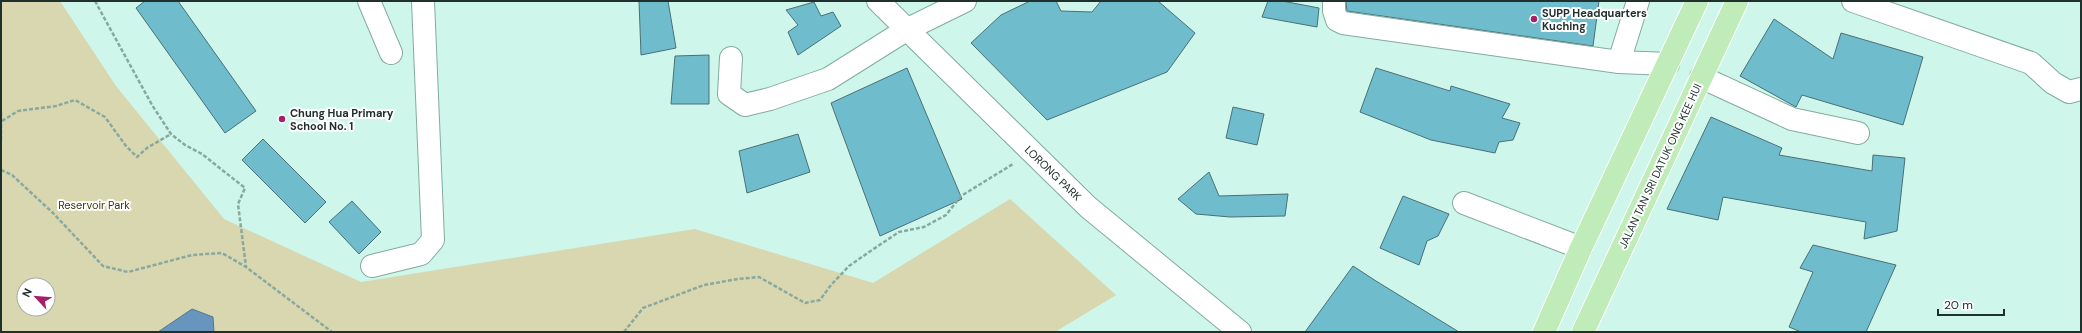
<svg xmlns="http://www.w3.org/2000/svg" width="2082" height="333" font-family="'DM Sans',sans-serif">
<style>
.green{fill:#d8d7af;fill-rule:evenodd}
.water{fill:#6795be;stroke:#527792}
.building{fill:#6fbdcc;stroke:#4a7077}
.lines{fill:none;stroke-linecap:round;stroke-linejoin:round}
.minor-casing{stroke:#84aba0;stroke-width:24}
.major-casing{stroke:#fff;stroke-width:24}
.path{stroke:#89a8a0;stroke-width:2.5;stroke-dasharray:4 2;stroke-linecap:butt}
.minor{stroke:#fff;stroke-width:22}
.major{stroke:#bfecb9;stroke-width:22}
.poi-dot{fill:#a5206c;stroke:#fff;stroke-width:1.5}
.labels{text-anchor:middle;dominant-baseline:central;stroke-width:4;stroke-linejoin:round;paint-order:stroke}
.poi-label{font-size:11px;font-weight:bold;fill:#20302c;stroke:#fff;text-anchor:start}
.street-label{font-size:11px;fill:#20302c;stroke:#fff}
.park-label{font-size:11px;fill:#3c3a09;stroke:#fff}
</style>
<rect width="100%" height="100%" fill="#cef6eb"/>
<path class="green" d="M1 1H60L116 86 224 219 361 282 695 229 873 283 1010 199 1116 295 1055 332H1ZM24 285H48V309H24Z"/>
<path class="water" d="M192 309 213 317 214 332H158Z"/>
<path class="building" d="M145 1H178L256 111 225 133 136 8Z
M639 1H668L676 48 641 55Z
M1030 1H1056L1061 11 1092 12 1101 1H1158L1195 33 1167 72 1047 120 971 43 1001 15Z
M1268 1H1282L1319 8 1317 27 1262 17Z
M1346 1H1599L1593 46 1347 11Z
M814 2 821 16 833 12 841 26 798 55 788 32 798 25 786 10Z
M1774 19 1833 59 1841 33 1923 57 1903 125 1802 95 1796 107 1740 76Z
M709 55V104H671L675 56Z
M907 68 962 199 880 236 831 103Z
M1376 68 1450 91 1451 86 1510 104 1502 118 1520 123 1513 140 1499 142 1495 153 1431 140 1360 112Z
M1233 107 1264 114 1257 145 1226 138Z
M1711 117 1782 148 1779 155 1872 171 1873 155 1905 158 1897 231 1864 239 1866 222 1723 197 1718 220 1667 209Z
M798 134 810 172 747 193 739 151Z
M263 139 326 202 305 223 242 160Z
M1209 172 1219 196 1288 194 1285 216 1230 217 1196 214 1178 199Z
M1403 196 1449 214 1438 236 1427 241 1419 265 1380 248Z
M352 201 381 232 359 254 329 222Z
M1813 245 1896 265 1866 332H1801L1789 327 1813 272 1800 268Z
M1353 266 1376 281 1459 332H1305Z"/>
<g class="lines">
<defs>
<path id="minor" d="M369 1 391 53
M878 1 1088 207 1240 332
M1334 1V11L1337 20 1343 23 1619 62 1668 64
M1853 1 2031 63 2053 83 2069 92 2081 89
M731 58 729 94 745 105 770 99 828 79 906 30 965 1
M1619 62 1638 1
M1701 77 1792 119 1858 133
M1464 203 1581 248
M372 266 421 254 433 240 423 1"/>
<path id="major" d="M1544 332 1581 248 1697 1
M1583 332 1737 1"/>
</defs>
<use href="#minor" class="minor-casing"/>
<use href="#major" class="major-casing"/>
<path class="path" d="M95 1 152 105 171 134 185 145 202 154 245 188 238 204 246 267
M1 112V140
M2 121 18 111 56 106 75 100 105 117 126 146 137 157 147 148 171 134
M1 170 12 175 53 213 103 266 128 272 192 255 222 253 246 267 332 332
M624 332 643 308 704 285 738 279 759 277 805 303 820 300 831 285 849 266 872 250 899 232 924 227 946 215 961 196 1013 164"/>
<use href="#minor" class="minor"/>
<use href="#major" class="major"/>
</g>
<g class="poi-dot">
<circle cx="1534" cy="19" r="4"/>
<circle cx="282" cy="119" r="4"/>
</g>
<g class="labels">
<g class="poi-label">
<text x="1542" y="13">SUPP Headquarters<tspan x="1542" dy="13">Kuching</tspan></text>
<text x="290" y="113">Chung Hua Primary<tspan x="290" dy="13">School No. 1</tspan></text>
</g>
<g class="street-label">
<text transform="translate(1660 166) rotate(-65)">JALAN TAN SRI DATUK ONG KEE HUI</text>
<text transform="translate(1053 173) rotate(44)">LORONG PARK</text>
</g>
<g class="park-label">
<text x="94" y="205">Reservoir Park</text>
</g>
</g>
<rect width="2082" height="333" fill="none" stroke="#20302c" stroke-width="4"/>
<g transform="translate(36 297) rotate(296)"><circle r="19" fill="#ffffff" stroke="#a6acab"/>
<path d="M0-3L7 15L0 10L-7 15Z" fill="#a5206c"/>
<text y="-6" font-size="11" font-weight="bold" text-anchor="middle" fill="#20302c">N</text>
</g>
<path d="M1938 309v6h66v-6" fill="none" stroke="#20302c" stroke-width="2"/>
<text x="1944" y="309" font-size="12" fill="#20302c" stroke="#ffffff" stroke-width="3" paint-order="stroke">20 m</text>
</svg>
